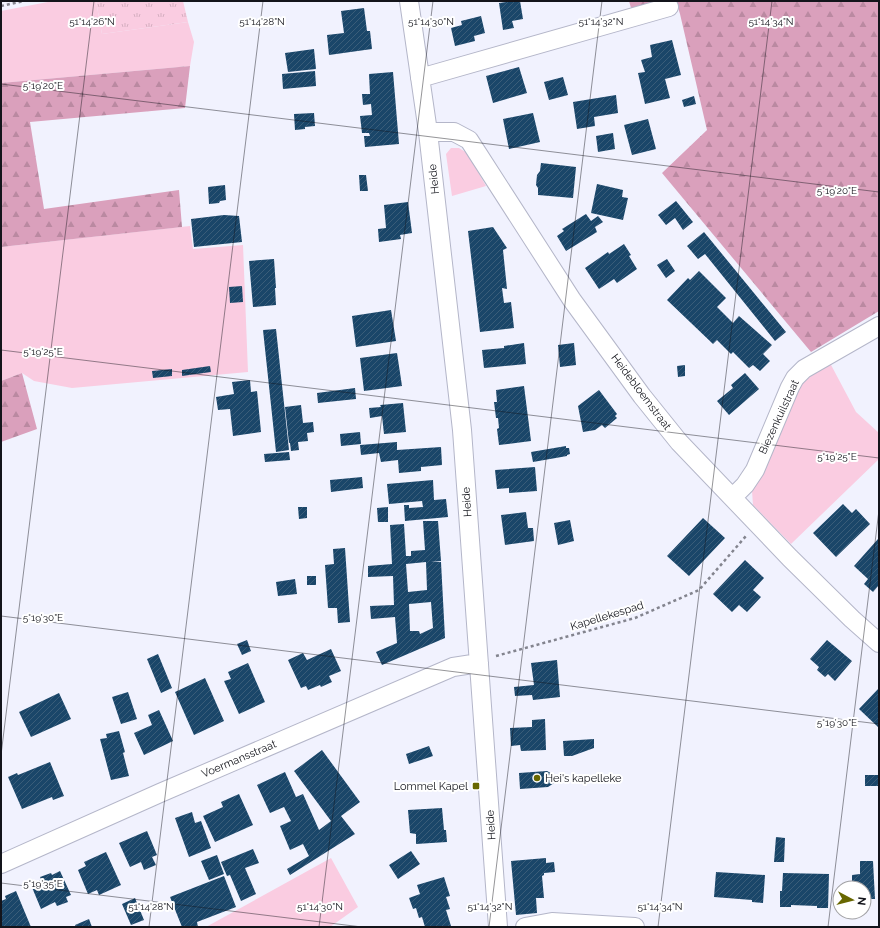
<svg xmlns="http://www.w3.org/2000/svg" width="880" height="928" font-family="Raleway,sans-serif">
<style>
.grass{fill:#facce1}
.forest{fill:url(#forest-firs)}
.park{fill:url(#park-tufts)}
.building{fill:url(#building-hatch);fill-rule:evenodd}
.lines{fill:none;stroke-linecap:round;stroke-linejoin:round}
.street-casing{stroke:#b4b6c9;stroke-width:20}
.path{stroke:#83848e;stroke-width:2.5;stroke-dasharray:3 3;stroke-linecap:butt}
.street{stroke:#fff;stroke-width:18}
.ticks{fill:none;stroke:#13141b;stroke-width:1;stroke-opacity:0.45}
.poi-dot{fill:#686700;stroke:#fff;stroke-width:1.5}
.labels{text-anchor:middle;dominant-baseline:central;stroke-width:4;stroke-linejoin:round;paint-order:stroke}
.street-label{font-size:11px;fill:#13141b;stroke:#fff}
.poi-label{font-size:11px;fill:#13141b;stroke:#fff;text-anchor:start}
.ticks-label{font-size:10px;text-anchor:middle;fill:#13141b;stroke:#fff;stroke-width:4;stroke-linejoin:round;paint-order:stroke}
</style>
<defs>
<pattern id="forest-firs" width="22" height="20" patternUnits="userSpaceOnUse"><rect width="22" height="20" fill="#daa0bc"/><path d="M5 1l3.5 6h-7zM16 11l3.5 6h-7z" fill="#ba89a1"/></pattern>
<pattern id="park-tufts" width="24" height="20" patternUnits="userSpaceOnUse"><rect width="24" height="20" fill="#facce1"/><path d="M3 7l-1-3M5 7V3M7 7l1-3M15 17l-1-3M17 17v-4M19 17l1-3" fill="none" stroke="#d5aec0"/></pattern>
<pattern id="building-hatch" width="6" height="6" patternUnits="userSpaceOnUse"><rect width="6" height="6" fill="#1a4669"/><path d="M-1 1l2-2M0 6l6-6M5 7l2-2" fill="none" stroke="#3a5d79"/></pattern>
</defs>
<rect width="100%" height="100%" fill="#f1f2fe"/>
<path class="grass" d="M53 1H96L102 34 188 22 194 42 190 66 1 83V11Z
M451 148H459L467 153 486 186 452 196 446 154Z
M190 226 193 249 243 245 248 372 72 388 34 381 22 373 1 381V247Z
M830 363 856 412 879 433V459L791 544 753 505 752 491 801 384 815 372Z
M331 858 358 907 330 927H206Z"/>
<path class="forest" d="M629 1H657L631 8Z
M676 1H879V311L811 352 662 173 707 130 680 14Z
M190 66 185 108 30 122 44 209 179 190 182 227 1 247V83Z
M22 373 37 429 1 442V381Z"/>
<path class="park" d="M96 1H183L188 22 102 34Z"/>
<path class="building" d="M514 1H520L523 19 512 21 514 28 503 30 499 3Z
M364 8 367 31H370L372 49 329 55 327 35 344 33 341 11Z
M481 16 485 33 474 36 475 41 455 46 451 28 462 25 461 21Z
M672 40 681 75 665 79 670 98 645 104 638 73 645 72 641 60 652 57 650 45Z
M314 49 316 69 288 72 285 53Z
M519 67 527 93 493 103 486 76Z
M315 71 316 86 283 89 282 74Z
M393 72 399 144 365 147 364 136H370L369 133H362L360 116 372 115 371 104 363 105 362 94H370L369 74Z
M563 77 568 95 549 100 544 82Z
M616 95 618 113 594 117 595 126 577 129 573 102Z
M694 96 696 104 684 107 682 100Z
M314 113 315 126 305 127V129L295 130 294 114Z
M533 113 540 142 509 149 503 119Z
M648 119 656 149 632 155 624 125Z
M613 133 615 149 598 152 596 136Z
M541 163 576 167 573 198 538 195V188L536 185 537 175 540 171Z
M359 175H366L368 191H360Z
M597 184 623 190 622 197 628 198 623 220 591 213Z
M225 185 226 200 220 201 219 203 209 204 208 187Z
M676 201 693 222 683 230 675 218 666 225 658 215Z
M408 202 412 233 400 235 401 239 379 242 378 229 386 228 384 205Z
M586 214 591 221 598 216 603 222 595 227 597 232 566 251 557 236 564 231 562 229Z
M224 215 239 216 242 242 194 247 191 219Z
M493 227 507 248 503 250 507 289 502 288 504 303 511 302 514 328 480 332 468 231Z
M704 232 786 332 775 341 705 254 698 259 687 246Z
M624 244 631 255 629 256 637 269 617 283 614 279 599 289 585 268 608 252 609 254Z
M274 259 276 288H275L276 305 253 307 249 261Z
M667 259 675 271 666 278 657 265Z
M699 271 726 298 717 307 733 323 739 316 772 345 763 354 770 361 760 371 753 365 749 368 733 352 731 354 717 340 713 344 667 300 688 278 690 280Z
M242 286 243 302 230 303 229 287Z
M391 310 396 341 356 347 352 316Z
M276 329 289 450 276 452 263 330Z
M524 343 526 364 484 368 482 350 504 348V346Z
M574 343 576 365 560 367 558 345Z
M397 353 402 386 364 391 360 358Z
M685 365V376L678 377 677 366Z
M210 366 211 372 182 376V370Z
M172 369V376L153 378 152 371Z
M745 373 759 389 729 415 717 401 733 388 731 385Z
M250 380 251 392 257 391 261 432 233 436 230 409 218 410 216 397 234 394 232 382Z
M524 386 531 441 499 445 497 429 499 428 498 418H496L494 402H497L496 390Z
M355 388 356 399 318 403 317 393Z
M599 390 617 414 615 416 617 418 605 428 602 425 595 430 583 432 578 406Z
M403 403 406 432 384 434 382 416 370 418 369 408 381 407 380 405Z
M301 405 303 423 313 422 314 432 307 433 308 441 298 442 299 450 291 451 290 443H289L285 407Z
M360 432 361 444 341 446 340 434Z
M397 442V450L441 447 442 465 421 467V471L399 473 398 460 381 462 379 453 361 455 360 445Z
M566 446V448H569L570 454 567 455V456L533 462 531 452Z
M289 452 290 460 265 462 264 454Z
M535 467 537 491 509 493V488L497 489 495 470Z
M362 477 363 488 331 492 330 480Z
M433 480 434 500 446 499 448 517 405 521 404 505H409V508L423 507 422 501 389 504 387 484Z
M843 504 852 513 856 509 870 524 836 557 813 533Z
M298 507H307V518L299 519Z
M388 507V522H378L377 508Z
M526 512 528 528H533L534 541 505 545 501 515Z
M703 518 725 538 689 576 667 556Z
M570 520 574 541 558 545 554 523Z
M423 521H438L441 561 431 562H441L445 638 382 665 376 652 397 643 395 617 371 619 370 606 394 605 393 576 368 577V566L392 564 390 525 404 524 406 556H411V551L425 550ZM426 562 427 590 408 592 406 564ZM431 602 433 628 420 634 419 631H410L409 604Z
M878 539 879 585 873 592 864 584 868 579 854 566Z
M345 548 350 622 338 623 337 608H328L325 565 334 564 333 549Z
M745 560 764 578 753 590 761 597 747 612 739 605 732 612 713 594Z
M307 576H316V585H307Z
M295 579 297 594 278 596 276 582Z
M247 640 251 651 242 655 237 644Z
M827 640 852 661 835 681 828 674 825 677 817 670 819 667 810 659Z
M331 649 341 671 329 676 332 682 321 687 320 685 308 690 306 686 301 688 288 660 303 653 307 660Z
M158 654 172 688 161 693 147 659Z
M557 660 560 697 533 700 532 695 515 696 514 687 534 685 531 663Z
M248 663 265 702 239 714 224 681 231 679 228 672Z
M205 678 224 721 194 735 175 692Z
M879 688V726L878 727 859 709Z
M128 692 137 719 121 724 112 697Z
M59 693 71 719 31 737 19 712Z
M159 710 173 741 144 755 134 733 152 725 148 715Z
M545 719 546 750 521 751 520 745 511 746 510 728 532 727V720Z
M119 731 125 752 123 753 129 776 111 780 100 739 107 738 106 734Z
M594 739V748L572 756H564L563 741Z
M429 746 433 756 409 764 406 754Z
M322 750 360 802 341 816 355 834 290 875 287 869 309 856 303 844 290 850 280 826 291 821 284 807 270 813 257 785 285 772 296 797 303 794 319 830 331 821 294 771Z
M50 762 64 796 53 800 52 797 22 809 8 777 17 773 18 775Z
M547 771 553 774 554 783 548 787 520 789 519 773Z
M865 775H879V786H865Z
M239 794 253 825 215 842 203 816 223 807 221 802Z
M442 808 444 830H446L447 842 416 844V834L410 833 408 810Z
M192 812 195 823 201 821 211 848 189 857 175 818Z
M147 831 157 855 152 857 156 865 144 870 141 862 130 867 119 843Z
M776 837 785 838 784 862H774Z
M253 849 259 863 245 868 256 894 241 901 230 875 227 876 221 862Z
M411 851 420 864 398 879 389 865Z
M106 852 121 885 99 895 97 890 88 894 78 870 86 866 84 862Z
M217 855 224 874 209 880 201 861Z
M546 858V863L554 862 555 872 544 873V875L542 876 544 898H536L537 913 516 915 511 861Z
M860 861H873L875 899H866V901H864V888H852V875L860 874Z
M60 871 71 895 66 897 68 902 57 906 55 902 41 909 31 885 41 880 40 877 51 873 52 875Z
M716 872 765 875 763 903 752 902V900L714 897Z
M783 873 829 874 828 908H817V906L791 905V907H780V891H782Z
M224 876 236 907 197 922 198 927H182L170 897Z
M444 877 450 896 446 897 450 909 446 910 451 926 447 927H425L422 917 419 918 416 908 413 909 409 898 420 894 417 885Z
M16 891 31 927H1V901L6 899 5 896Z
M135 898 144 920 131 925 122 904Z
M89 919 92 927H76L75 925Z"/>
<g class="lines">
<defs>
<path id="street" d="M409 1 428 132 462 430 498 927
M420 78 669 7
M428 132H454L469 140 572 300 642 396 679 442 790 558 852 619 879 643
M733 497 745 485 755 470 790 387 795 378 804 369 879 326
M1 864 160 793 453 667 479 663
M525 927 552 922 635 927"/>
</defs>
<use href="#street" class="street-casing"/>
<path class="path" d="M1 6 24 1
M496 656 635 618 699 590 746 536"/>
<use href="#street" class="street"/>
</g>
<path class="ticks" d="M1 84 879 192M1 350 879 458M1 616 879 724M1 755 94 1M1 883 362 927M149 927 263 1M319 927 433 1M489 927 602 1M658 927 772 1M828 927 879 510"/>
<g class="poi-dot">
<circle cx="537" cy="778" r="4"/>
<rect x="472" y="782" width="8" height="8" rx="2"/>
</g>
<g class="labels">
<g class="street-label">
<text transform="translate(434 179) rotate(-96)">Heide</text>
<text transform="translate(641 392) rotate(53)">Heidebloemstraat</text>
<text transform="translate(779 417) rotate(-65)">Biezenkuilstraat</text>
<text transform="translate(467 502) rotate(-94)">Heide</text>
<text transform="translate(607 616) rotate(-17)">Kapellekespad</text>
<text transform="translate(239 759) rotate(-23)">Voermansstraat</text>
<text transform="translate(491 825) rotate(-94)">Heide</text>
</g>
<g class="poi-label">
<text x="545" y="778">Hei's kapelleke</text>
<text x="468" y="786" text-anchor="end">Lommel Kapel</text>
</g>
</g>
<g class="ticks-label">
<text x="92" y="25">51°14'26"N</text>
<text x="262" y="25">51°14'28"N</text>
<text x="431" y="25">51°14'30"N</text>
<text x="601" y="25">51°14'32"N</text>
<text x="771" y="25">51°14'34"N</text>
<text x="43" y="89">5°19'20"E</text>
<text x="837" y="194">5°19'20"E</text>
<text x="43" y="355">5°19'25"E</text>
<text x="837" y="460">5°19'25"E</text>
<text x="43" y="621">5°19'30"E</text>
<text x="837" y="726">5°19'30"E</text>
<text x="43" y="887">5°19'35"E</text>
<text x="151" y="910">51°14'28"N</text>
<text x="320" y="910">51°14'30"N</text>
<text x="490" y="910">51°14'32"N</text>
<text x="660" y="910">51°14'34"N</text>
</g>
<rect width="880" height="928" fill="none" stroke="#13141b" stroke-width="4"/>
<g transform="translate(852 900) rotate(97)"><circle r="19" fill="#ffffff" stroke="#a1a1a4"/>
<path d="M0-3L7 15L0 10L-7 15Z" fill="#686700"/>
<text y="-6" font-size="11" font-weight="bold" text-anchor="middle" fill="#13141b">N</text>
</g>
</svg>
